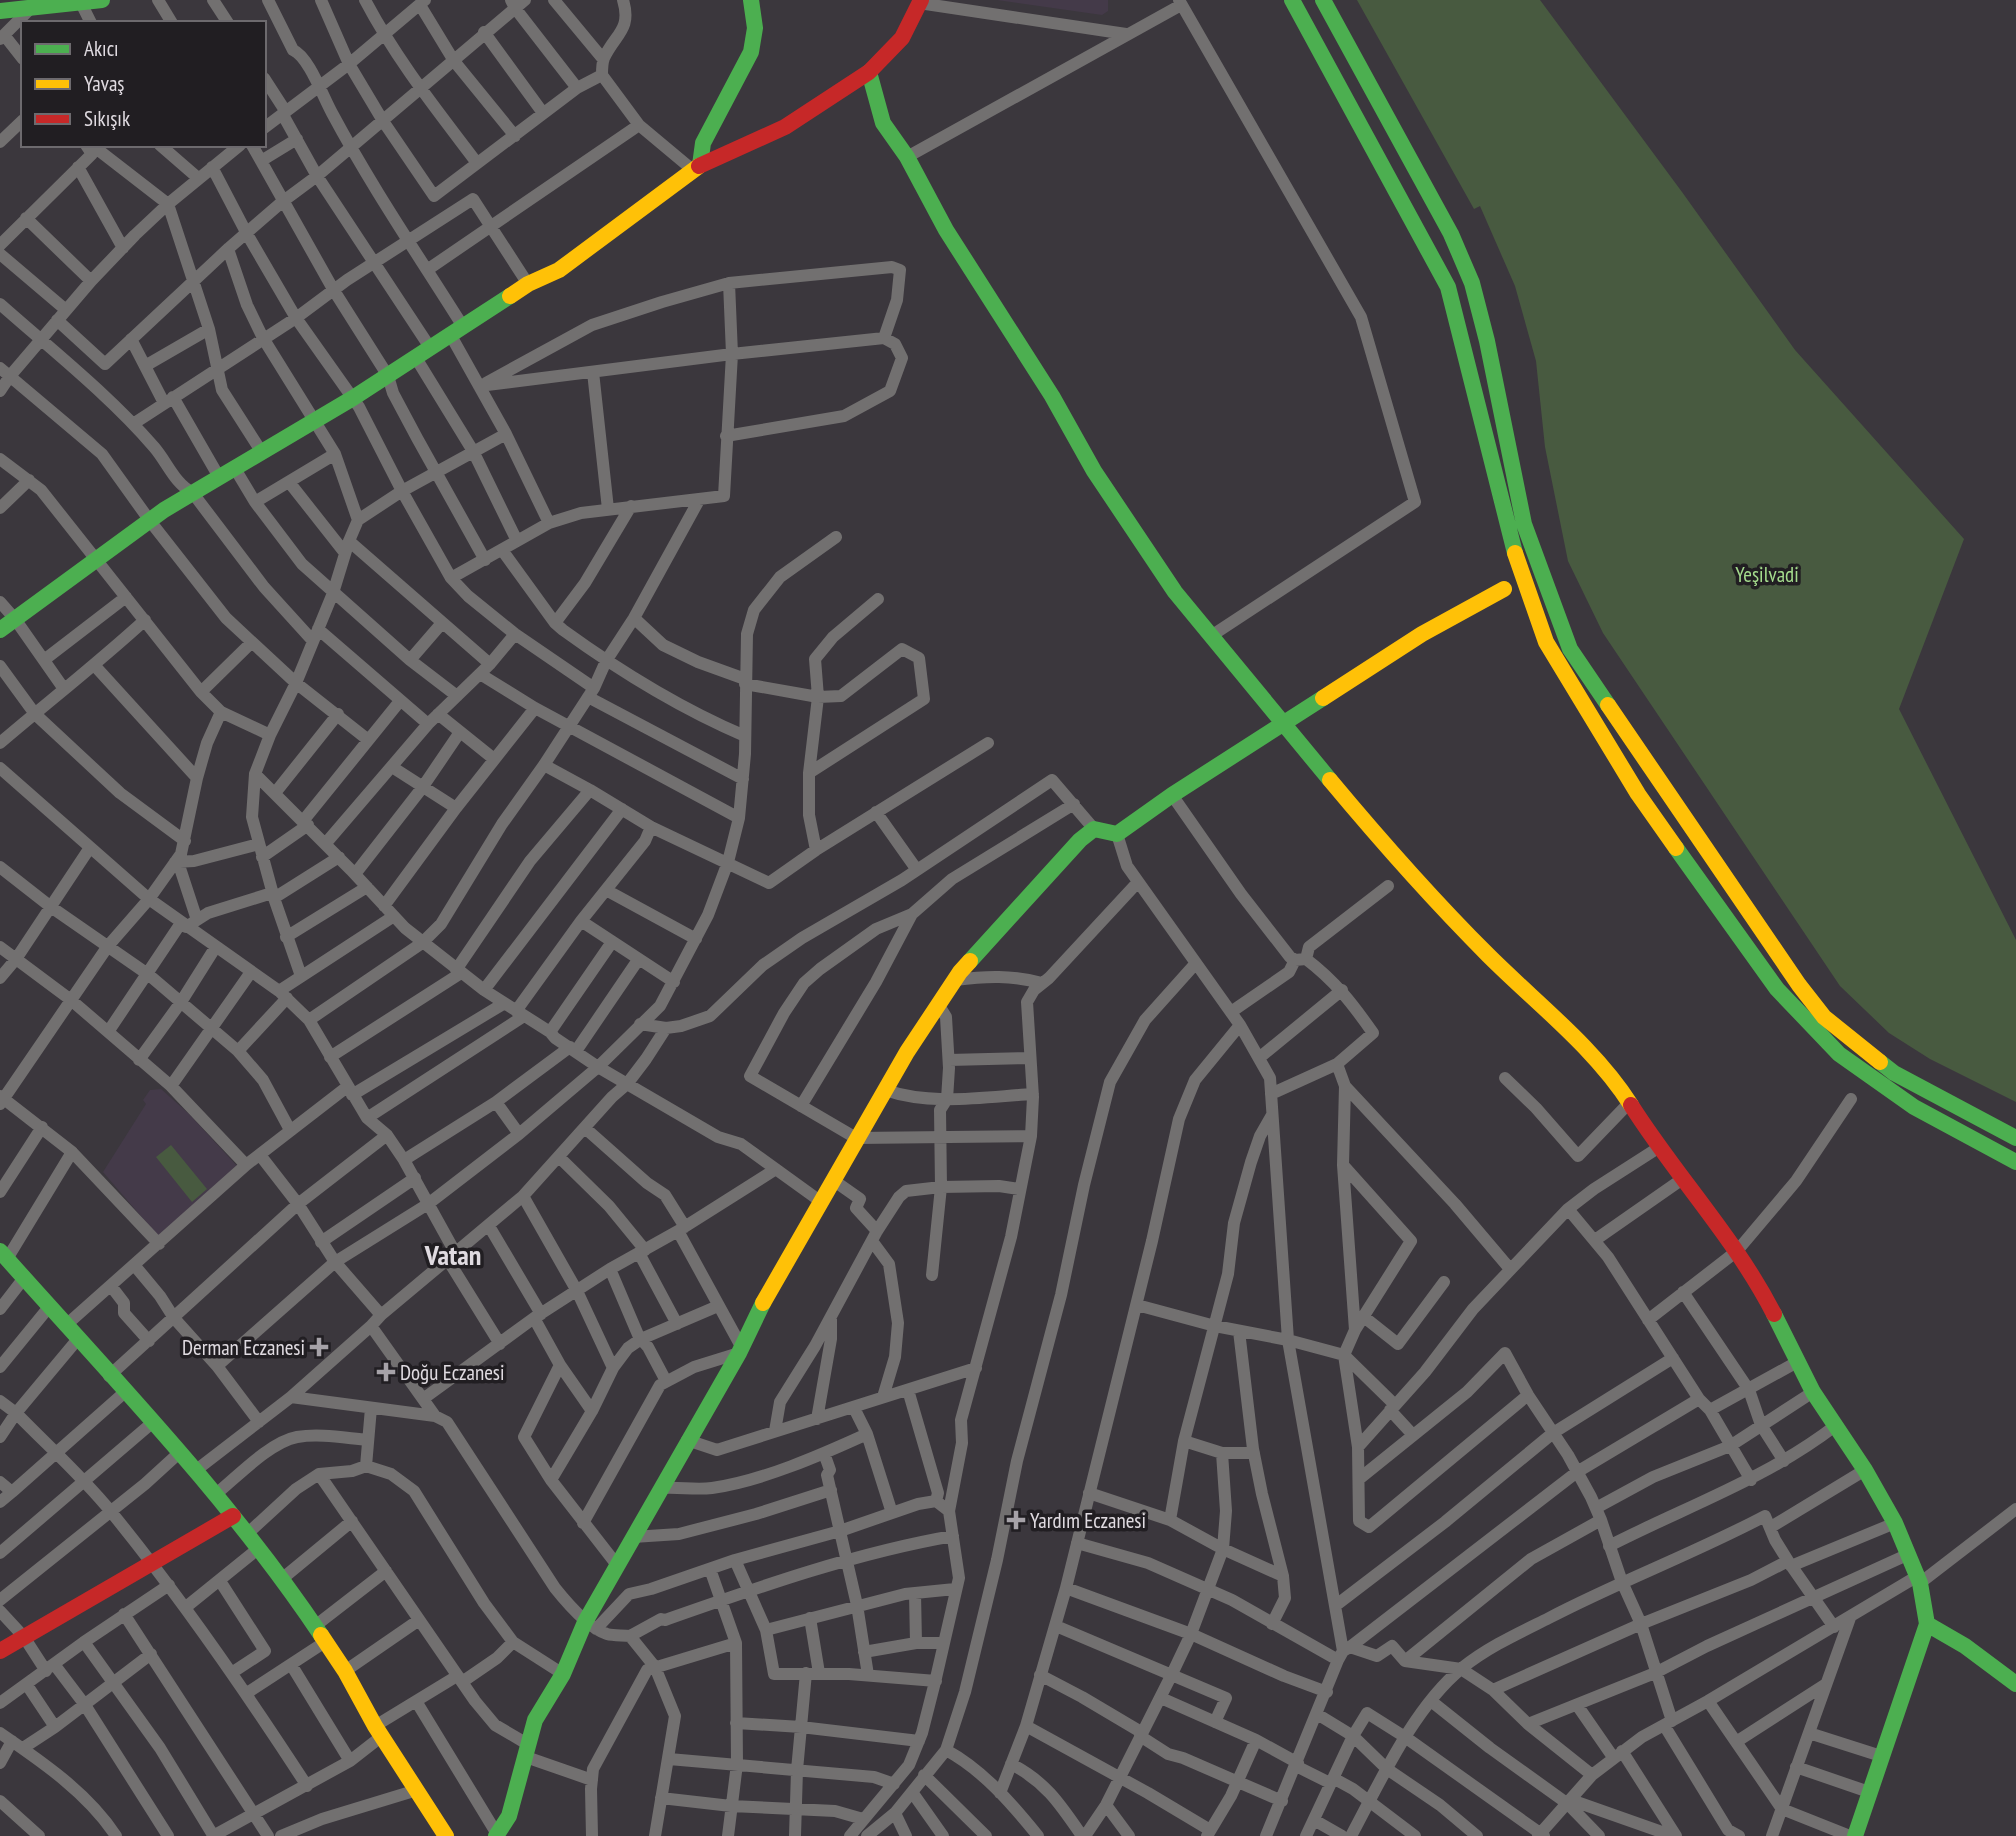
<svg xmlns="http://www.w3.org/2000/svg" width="2016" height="1836" font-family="'PT Sans Narrow',sans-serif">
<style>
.education{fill:#443a49}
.green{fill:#485a40}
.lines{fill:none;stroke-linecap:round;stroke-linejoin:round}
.street{stroke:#727070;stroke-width:12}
.fast{stroke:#4caf50;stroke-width:16}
.slow{stroke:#ffc107;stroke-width:16}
.jam{stroke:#c62828;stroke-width:16}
.poi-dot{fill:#a6a2a8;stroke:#211e22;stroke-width:2.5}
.labels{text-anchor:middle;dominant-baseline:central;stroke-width:7;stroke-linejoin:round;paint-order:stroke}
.park-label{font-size:21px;fill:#a4db8d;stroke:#211e22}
.poi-label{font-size:21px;fill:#e0dbe1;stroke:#211e22;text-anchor:start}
.district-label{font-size:28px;font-weight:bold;fill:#e0dbe1;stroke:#211e22}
</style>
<rect width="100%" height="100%" fill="#3b373d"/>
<path class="education" d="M997 0H1108V11L1102 15Z
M161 1089 189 1114 237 1166 158 1236 103 1172 146 1104 143 1100 150 1090Z"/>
<path class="green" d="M1357 0H1540L1682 192 1795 350 1964 539 1899 709 2016 940V1102L1930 1059 1889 1033 1840 986 1603 633 1568 561 1545 447 1536 361 1515 286 1480 206 1474 209Z
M171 1145 207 1189 192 1202 156 1157Z"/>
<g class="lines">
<path class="street" d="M158 0 172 23
M213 0 228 23
M268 0 293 50C309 57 323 97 332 113 371 186 418 255 462 325
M321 0 349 64 383 121 434 196 577 88 602 75
M365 0C396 59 437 110 477 163
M511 0 515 8 577 88
M554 0 603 59
M623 0C632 30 615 34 604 58 602 63 602 70 602 75L639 125 694 171
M1179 0 1361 317 1415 502 1211 636
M81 3 91 23
M919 3 1126 34
M420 5 454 61 515 136
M484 32 543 113
M4 35 23 59
M0 39 31 8
M264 78 286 112
M283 115 317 176 431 349
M264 128 349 64 425 0
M0 142 23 120
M160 145 198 178
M252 145 333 289 388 376 393 393 417 438 485 560
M97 149 168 204 209 329 222 390 261 451
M907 157 1181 5
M261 161 297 139
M78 167 123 248
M212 167 247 234 296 318 359 407 402 491 451 578 468 596 515 634 594 688
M26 218 91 281
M0 245 92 154 86 145
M228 249 247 305 263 338 335 454 358 520
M0 254 66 310
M427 270 639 125
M0 304C52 350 109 395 154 447 167 462 175 484 192 492L264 587 313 641
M57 320 105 364 229 248 282 202 317 176 525 0
M450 334 506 434 549 523
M131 339 164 403
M416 358 473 451 517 541
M145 366 209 329
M0 368 102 454 150 521 226 618 296 683 367 739
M593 372 608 509
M486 383 592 325 662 302 729 283 892 267 900 270 897 300 884 338
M0 391 10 376 91 281 135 235 168 204 240 145
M173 397 219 477
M133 424 296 318 347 280 473 199 528 284
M726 436 844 416 890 391 902 358 895 344 884 338 732 354 729 283
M0 459 41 490 201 692 221 712 270 735
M234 467 255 502 302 564 410 660 457 696
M289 482 345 553
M255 502 335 454
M0 508 29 480
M349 541 490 664
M502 550 555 623 563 630C621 672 679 708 745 736
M451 578 549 523 581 513 724 496 732 354 479 386
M0 602 15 619 64 689
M634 618 663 645 698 662 745 679
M555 623 585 583 631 506
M318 629 428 724
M44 660 126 597
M410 660 442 623
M0 666 35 714 120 793 185 841
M95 666 197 778
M480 674 535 708 739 818
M745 684 818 697 841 696 902 649 919 658 924 699 809 773
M201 692 251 643
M588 697 743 779
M438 714 494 759
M0 743C48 702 98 663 145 620
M544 765 590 790 651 827 769 883 816 850 988 743
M392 767 456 808
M0 768 149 899 279 991 309 1020 367 1118 387 1135 404 1160 456 1254
M255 774 351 870 405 928 484 990 550 1032 555 1038 598 1067 718 1137 741 1144 820 1201
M275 793 338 714
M1172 795 1241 894 1290 957 1295 960 1306 959C1335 981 1352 1003 1373 1033L1337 1064 1271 1094
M876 812 917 870
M303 821 400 701
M1117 834 1127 866 1240 1025 1270 1078 1288 1340 1343 1651
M326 843 428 724 490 664 515 634
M816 850 809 815V773L818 697 815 659 833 637 878 599
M262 857 308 825
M175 862 194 861 259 844
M178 862 197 920
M0 867 51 907 149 975 238 1051 263 1080 290 1130
M355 874 422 788 460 732
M606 890 696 939
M274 898 339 857
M384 906 456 808 535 708
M581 921 674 982
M186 927 208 913 272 893
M286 937 367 887
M0 947 71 1000 171 1086 246 1165
M1306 959 1309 947 1388 886
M456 970 530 861 590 790
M301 976 274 898 252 817 255 774 270 735 296 683 333 593 349 541 358 520 402 491 506 434
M0 978 16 959 89 849
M955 980C986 976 1012 975 1042 983
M484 990 622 809
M279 991 394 916
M516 1011 581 921 645 841 651 827
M1231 1012 1289 972 1295 960
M309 1020 422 943 441 924 502 824 544 765 594 688 606 661 634 618 699 500
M640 1024 666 1028 681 1026 710 1016 763 965 802 938 902 880 1052 780 1094 829
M108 1032 181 923
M550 1032 612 942
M238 1051 287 998
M576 1051 638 960
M330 1057 461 973
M1259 1058 1342 990
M139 1060 181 1002 215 948
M949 1060 1030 1058
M1337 1064 1345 1086 1343 1165 1355 1330
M1505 1078 1536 1108 1578 1156 1629 1103
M171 1086 251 972
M1345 1086 1455 1204 1510 1269
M885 1090C932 1106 984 1097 1033 1094
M352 1095 503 1004
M0 1096 72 1152 159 1244
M496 1102 519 1134
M0 1104 108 946 149 899 181 854 197 778 207 743 221 712
M801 1106 876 982 912 914
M367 1118 524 1016
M585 1128 647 1183 665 1195 685 1227
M1031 1136 856 1138 750 1076 784 1013 804 983 820 969 876 929 912 914 952 879 1074 804
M260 1155 298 1204 335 1262 381 1315
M559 1157 609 1206 645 1250
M404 1160 496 1102 570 1047
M1343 1165 1411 1241 1355 1330 1344 1355 1358 1447 1359 1521 1369 1527 1528 1395
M833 1180 860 1199 856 1208 877 1231
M0 1192 42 1127
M523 1196 577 1291 613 1368
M1568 1209 1608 1257 1699 1399 1710 1410 1751 1480
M489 1226 541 1314
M678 1231 742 1348
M1595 1240 1681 1180
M872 1241 889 1264 898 1323 895 1357 883 1397
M321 1242 415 1178
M639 1253 677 1324
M7 1259 72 1152
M448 1260 500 1344
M135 1266 160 1296 174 1318 217 1366 259 1422
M610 1269 639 1337 648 1347 666 1381
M932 1275 941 1187 940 1110 947 1099 949 1068 946 1017 938 1004
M111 1286 124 1303V1313L149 1341
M1683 1292 1749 1390 1761 1425 1784 1461
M1137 1305 1215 1326 1288 1340 1344 1355 1395 1405
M0 1309 24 1278
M1364 1317 1398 1344 1444 1282
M534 1318 560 1365 592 1411
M1648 1320 1737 1251 1796 1181 1851 1099
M65 1326 246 1165 347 1087
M371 1326 435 1416 447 1422 555 1588C567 1603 588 1628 607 1634 614 1636 623 1635 630 1636L655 1667 675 1716 655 1836
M1239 1331 1253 1449 1262 1494 1283 1576 1285 1598 1272 1624
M560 1365 524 1437 551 1480 617 1565
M217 1366 335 1262 428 1204 519 1134 598 1067 660 1006 708 915 728 862 739 818 745 754 747 634 754 610 780 577 836 537
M0 1367 49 1307
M109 1376 298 1204 387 1135
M908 1390 938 1493 936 1501
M291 1397 435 1416
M423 1399 534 1318 610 1269 678 1231 776 1169
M0 1401 16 1413C48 1446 83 1477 112 1513 183 1600 246 1692 307 1786
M854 1408 867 1434 892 1513
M1390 1410 1413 1435
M1710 1410 1799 1361
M817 1419 831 1339V1319
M775 1431 780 1402 815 1346 877 1231 899 1197 906 1191 941 1187 999 1186 1019 1189
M0 1437 16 1413 77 1340
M687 1440 717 1450 976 1368
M1184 1441 1222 1453
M1358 1447 1425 1372 1473 1309 1568 1209 1594 1189 1658 1148
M824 1453 830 1470 827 1475 857 1605 868 1675
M366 1466 371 1408
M195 1471 291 1397 371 1326 381 1315 523 1196 612 1097 627 1084 646 1059 666 1028
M319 1474 475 1701 495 1725 529 1745
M1359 1479 1467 1392 1505 1353 1528 1395 1568 1455 1591 1497 1601 1520 1622 1582 1641 1624 1672 1721
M551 1480 592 1411 613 1368 628 1348 641 1339 718 1306
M0 1482 12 1492 125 1392
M663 1488C679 1487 696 1490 712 1488 762 1481 821 1455 867 1434
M1089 1493 1170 1520 1223 1549 1283 1576
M216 1494C237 1477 270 1442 297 1437 320 1433 345 1438 368 1440
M0 1502 12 1492
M1596 1508 1653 1477 1730 1446 1813 1392
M1170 1520 1184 1441 1228 1274 1234 1223 1251 1162 1260 1136 1272 1115
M583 1523 660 1385 694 1367 739 1353
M1771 1527 1865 1470
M247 1534 296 1489 319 1474 352 1471 366 1466 391 1474 414 1491 484 1603 513 1642 563 1674
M633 1537 679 1534 756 1514 831 1490
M1077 1543 1148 1563 1232 1600 1338 1660
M1609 1546C1685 1507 1766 1479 1835 1426
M0 1553 152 1423
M735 1560 766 1630 774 1674H849L936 1681
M1791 1566 1895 1523
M710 1569 736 1643 737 1764 728 1836
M283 1578 352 1521
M220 1581 265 1651 233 1672
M1920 1583 2016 1509
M1066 1588 1191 1634 1284 1676 1327 1692
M915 1593 916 1643
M0 1600 145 1484 179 1453
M1335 1606 1445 1522 1553 1433 1673 1358
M186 1607 259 1548
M0 1611 24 1637 46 1671
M124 1614 268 1836
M810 1618 819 1673
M315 1626 386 1571
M1056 1626 1226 1698 1215 1722
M596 1629 629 1594 651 1589 735 1560 840 1531 918 1504 936 1501 949 1511
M766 1630 905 1594 955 1589
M630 1636 661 1619 665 1620C759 1587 855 1553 953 1536
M84 1642 160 1748 213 1835
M1350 1647 1577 1472 1699 1399
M864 1652 916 1643H943
M1405 1661 1531 1559 1601 1520
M54 1664 85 1705 168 1836
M292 1666 350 1761
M345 1671 419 1620
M1040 1675 1082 1697 1141 1732
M462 1682 497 1658 513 1642
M27 1685 55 1727
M1493 1690 1641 1624 1751 1580 1788 1561
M247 1693 325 1642
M1161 1698 1256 1740 1298 1763
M416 1701 497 1834
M1431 1701 1490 1748 1568 1804 1599 1836
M1708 1701 1782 1809 1850 1836
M0 1703 84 1642 169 1585
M1577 1705 1613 1757
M1317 1714 1353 1736 1387 1769 1440 1805 1477 1836
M736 1723 801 1727 919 1741
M1528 1724 1655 1673 1707 1646 1909 1554
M1664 1725 1728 1830 1739 1836
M375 1726 457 1676
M1026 1726 1148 1793 1210 1830
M0 1733C41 1761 88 1793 116 1836
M1809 1733 1881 1756
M1140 1736 1168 1754 1183 1758 1282 1801
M1736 1742 1826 1684
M23 1748 55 1727 151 1654
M946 1750C983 1770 1012 1804 1038 1836
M1622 1751 1676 1836
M526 1757 592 1780
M669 1759 874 1777 894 1784
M0 1763 12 1741
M1011 1764C1046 1782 1060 1804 1082 1836
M1296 1766 1330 1783
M1796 1767 1869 1792
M924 1775 986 1836
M1333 1778 1353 1789 1415 1836
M912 1792 943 1836
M1000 1793 1026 1726 1066 1588 1152 1241 1179 1119 1195 1080 1240 1025
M661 1798 731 1806 835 1811 863 1819
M1571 1800 1673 1836
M0 1801 39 1836
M1106 1805 1129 1836
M895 1813 906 1836
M1314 1820 1342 1836
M213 1836 350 1761 382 1736
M281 1836 322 1819 417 1790
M592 1836 591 1789 593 1769 647 1670 736 1643
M795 1836 797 1770 806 1673
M850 1836 909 1765 922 1733 936 1678 959 1578 949 1511 962 1443 961 1420 1011 1237 1031 1136 1033 1097 1027 1002 1034 990 1049 978 1138 882
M867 1836 895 1813 946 1750 965 1692 997 1560 1017 1461 1061 1295 1084 1185 1110 1082 1145 1020 1196 963
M1085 1836 1106 1805 1172 1674 1191 1634 1223 1549 1226 1511 1222 1453H1254
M1207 1836 1231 1796 1256 1740
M1266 1836 1338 1660 1343 1651 1350 1647 1377 1656 1392 1646 1405 1661 1461 1669 1493 1690 1528 1724 1592 1775
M1306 1836 1353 1736 1367 1713 1405 1737 1544 1836
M1351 1836C1380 1782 1414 1707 1462 1668 1488 1647 1519 1633 1549 1618 1620 1581 1695 1553 1765 1516L1775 1540 1788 1561 1834 1627
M1538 1836 1592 1775 1642 1737 1708 1701 1916 1577
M1772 1836 1850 1618"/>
<path class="fast" d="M1292 0 1448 287 1515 553
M1323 0 1451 234 1472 283 1487 341 1524 524 1570 649 1608 705
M0 11 102 0
M869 72 883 123 907 157 946 230 1052 396 1094 471 1175 592 1330 780
M700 165 703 143 751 52 755 28 751 0
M0 630 164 510 353 398 510 296
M1676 848 1777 989 1839 1054 1914 1107 2016 1162
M970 961 1080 840 1094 829 1117 834 1172 795 1323 698
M1880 1062 1894 1073 2016 1138
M0 1251C111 1376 228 1496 321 1635
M1774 1314 1813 1392 1865 1470 1895 1523 1920 1583 1927 1624 1855 1836
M1927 1624 1965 1646 2016 1684
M496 1836 509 1816 535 1720 563 1674 585 1622 739 1353 763 1303"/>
<path class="slow" d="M510 296 528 284 559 270 699 166
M1515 553 1546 642 1638 794 1676 848
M1323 698 1422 634 1504 589
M1608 705 1799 985 1824 1017 1880 1062
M1330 780C1380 840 1432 899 1488 955 1536 1003 1594 1047 1631 1105
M763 1303 907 1052 960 972 970 961
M321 1635 345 1671 375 1726 446 1836"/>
<path class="jam" d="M699 166 785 127 869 72 902 38 921 0
M1631 1105C1676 1176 1735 1238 1774 1314
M0 1651 233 1516"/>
</g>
<g class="poi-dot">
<path d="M315.5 1336.5h7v7h7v7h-7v7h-7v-7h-7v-7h7z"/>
<path d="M382.5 1361.5h7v7h7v7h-7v7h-7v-7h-7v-7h7z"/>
<path d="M1012.5 1509.5h7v7h7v7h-7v7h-7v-7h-7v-7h7z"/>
</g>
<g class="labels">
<g class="park-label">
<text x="1767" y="574">Yeşilvadi</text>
</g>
<g class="poi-label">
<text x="305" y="1347" text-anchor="end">Derman Eczanesi</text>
<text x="400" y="1372">Doğu Eczanesi</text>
<text x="1030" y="1520">Yardım Eczanesi</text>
</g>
<g class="district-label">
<text x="453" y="1254">Vatan</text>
</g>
</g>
<rect x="21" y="21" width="245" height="126" fill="#211e22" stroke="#6d6a6e" stroke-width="2"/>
<rect x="35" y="44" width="35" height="10" fill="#4caf50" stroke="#6d6a6e" stroke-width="2"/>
<text x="84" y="56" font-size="21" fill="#e0dbe1">Akıcı</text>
<rect x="35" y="79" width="35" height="10" fill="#ffc107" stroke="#6d6a6e" stroke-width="2"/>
<text x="84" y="91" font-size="21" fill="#e0dbe1">Yavaş</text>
<rect x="35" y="114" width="35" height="10" fill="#c62828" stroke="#6d6a6e" stroke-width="2"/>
<text x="84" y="126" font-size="21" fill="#e0dbe1">Sıkışık</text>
</svg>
